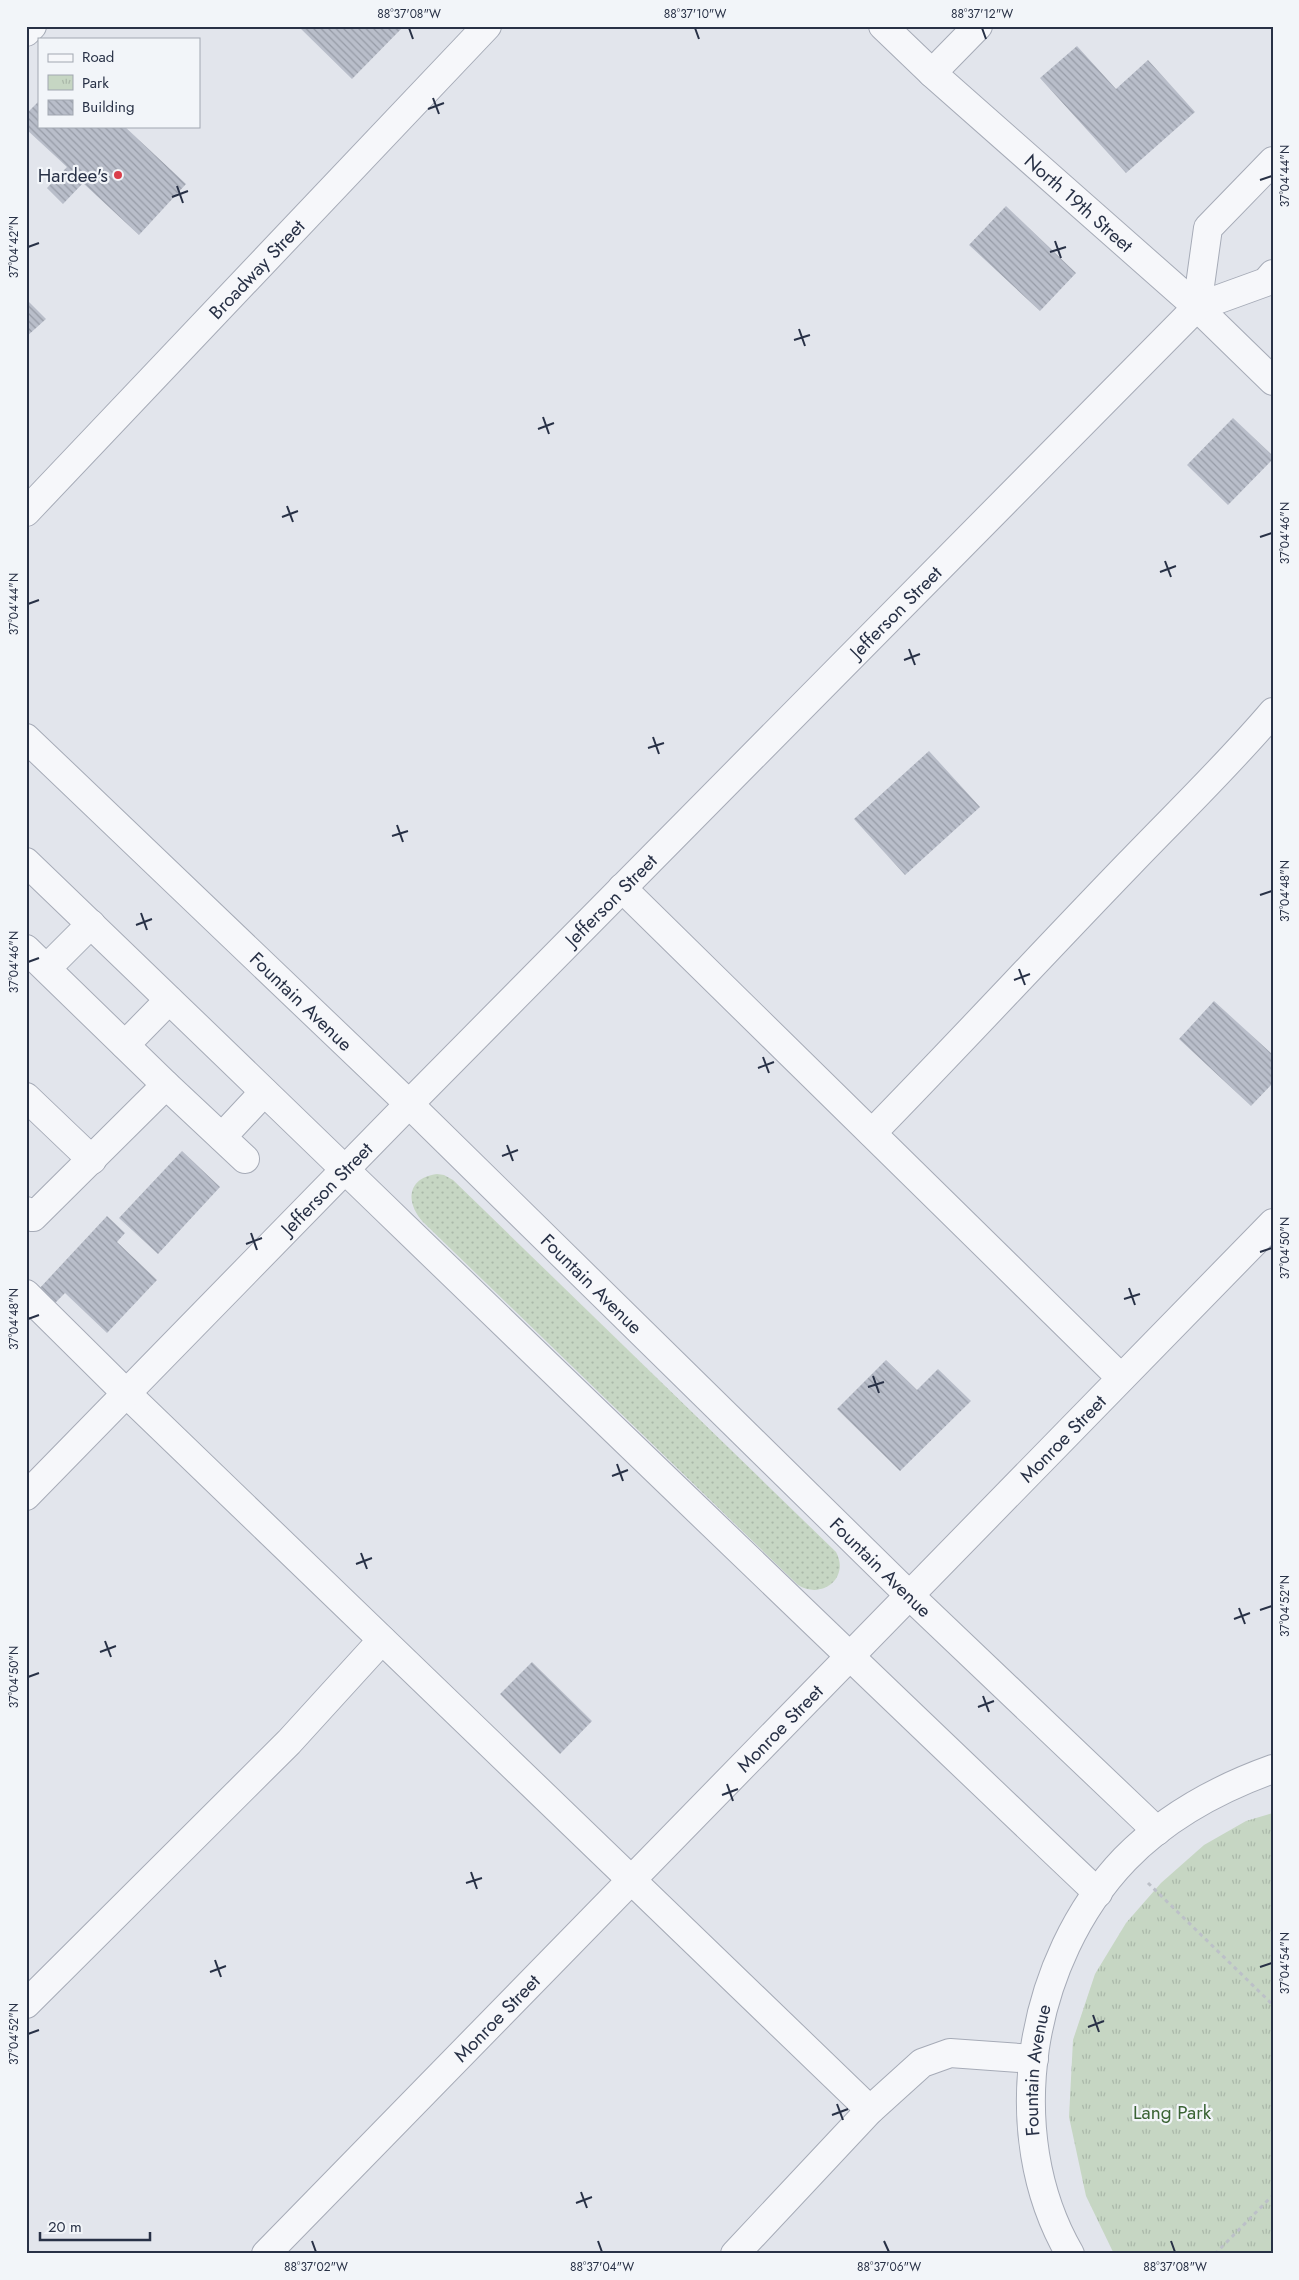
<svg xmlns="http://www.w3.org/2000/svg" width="1299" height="2280" font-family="Jost,sans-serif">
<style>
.grass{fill:url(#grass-dots)}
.park{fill:url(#park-tufts)}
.building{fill:url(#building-back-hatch)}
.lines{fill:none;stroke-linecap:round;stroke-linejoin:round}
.minor-casing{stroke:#a6abb7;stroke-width:30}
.path{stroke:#bcc0c8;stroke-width:3;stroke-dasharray:4 4;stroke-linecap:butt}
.minor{stroke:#f6f7fa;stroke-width:28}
.ticks{fill:none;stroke:#283146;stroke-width:2}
.poi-dot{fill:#da3e4a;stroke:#f2f5f9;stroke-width:2}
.labels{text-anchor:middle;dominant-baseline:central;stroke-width:4.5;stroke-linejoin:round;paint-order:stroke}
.poi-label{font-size:19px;fill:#283146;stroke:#f2f5f9;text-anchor:end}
.street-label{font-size:19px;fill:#283146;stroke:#f2f5f9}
.park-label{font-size:19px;fill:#3a6334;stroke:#f2f5f9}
.neatline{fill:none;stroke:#283146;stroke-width:2}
.ticks-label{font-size:12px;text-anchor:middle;fill:#283146}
</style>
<defs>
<pattern id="grass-dots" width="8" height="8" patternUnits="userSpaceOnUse" patternTransform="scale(1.25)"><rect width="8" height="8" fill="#c6d6c3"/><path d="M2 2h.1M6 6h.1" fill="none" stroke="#aab8a9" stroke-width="1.8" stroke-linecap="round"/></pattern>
<pattern id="park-tufts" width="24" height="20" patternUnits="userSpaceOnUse" patternTransform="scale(1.25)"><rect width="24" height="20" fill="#c6d6c3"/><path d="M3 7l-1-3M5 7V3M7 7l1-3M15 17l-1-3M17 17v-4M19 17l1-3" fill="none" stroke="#aab8a9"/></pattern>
<pattern id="building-back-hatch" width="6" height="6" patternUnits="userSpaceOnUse" patternTransform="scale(1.25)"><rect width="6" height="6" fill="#b9beca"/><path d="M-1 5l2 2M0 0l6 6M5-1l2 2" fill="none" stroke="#969ba6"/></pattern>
</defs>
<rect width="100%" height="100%" fill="#e2e5ec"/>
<path class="grass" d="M437 1174 444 1175 453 1180 836 1552C850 1578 822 1600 798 1585L423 1222C405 1202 407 1178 437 1174Z"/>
<path class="park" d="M1273 1813V2254H1114L1086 2196 1069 2117 1073 2040 1095 1974 1126 1923 1161 1883 1204 1845 1246 1821Z"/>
<path class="building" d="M298 26H404L352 79Z
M1077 46 1116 89 1148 60 1195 112 1126 173 1040 78Z
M39 101V126H124L186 184 139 235 83 183 63 204 47 188 67 167 26 129V114Z
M1006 206 1076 273 1040 311 969 245Z
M26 299 46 319 26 337Z
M1233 418 1273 456V459L1228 505 1187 465Z
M929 751 980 807 905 875 854 819Z
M1214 1001 1273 1055V1083L1251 1106 1179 1039Z
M182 1151 220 1187 158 1254 119 1218Z
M107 1216 125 1233 117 1242 157 1280 107 1333 65 1293 54 1304 38 1290Z
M886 1360 917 1390 938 1369 971 1401 900 1471 837 1409Z
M532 1662 592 1721 560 1754 500 1694Z"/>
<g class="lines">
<defs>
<g id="minor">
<path id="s1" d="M883 26 932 73 1197 307 1273 381"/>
<path d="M26 32 32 26"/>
<path d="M932 73 978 26"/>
<path d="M1197 307 1208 228 1273 161"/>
<path id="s2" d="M26 512 487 26"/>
<path id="s3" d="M26 738 409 1104 909 1595 1157 1831"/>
<path d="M26 862C383 1205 738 1552 1098 1893"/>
<path d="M622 888 1121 1378"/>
<path d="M26 949 166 1085 245 1159"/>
<path d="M47 968 91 924"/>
<path d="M125 1045 169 1000"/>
<path d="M26 1097 92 1160"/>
<path d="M872 1133C959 1044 1043 953 1130 863 1178 813 1228 765 1273 712"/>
<path d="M222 1137 264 1092"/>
<path d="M26 1211 33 1217 166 1085"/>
<path d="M26 1294 126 1393 870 2110"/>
<path id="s4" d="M26 1496 409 1104 1197 307 1266 282 1273 274"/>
<path d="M26 2004 289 1742 382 1640"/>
<path id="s5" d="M266 2254 1273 1223"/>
<path d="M735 2254 870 2110 922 2063 950 2053 1034 2059"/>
<path id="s6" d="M1070 2254C999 2132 1029 1959 1125 1859 1166 1817 1217 1789 1273 1769"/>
</g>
</defs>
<use href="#minor" class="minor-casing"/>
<path class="path" d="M1148 1883 1273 2005
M1215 2254 1273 2195"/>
<use href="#minor" class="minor"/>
</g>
<path class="ticks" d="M409 28 413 39M695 28 699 39M982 28 986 39M433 98 439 114M428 109 444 103M1260 180 1272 176M177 186 183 203M172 197 188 191M1055 241 1061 258M28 247 39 243M1050 252 1066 247M799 329 805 346M794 340 810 335M543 417 549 434M538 429 554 423M287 506 293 522M282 517 298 511M1260 537 1272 533M1165 561 1171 577M1160 572 1176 566M28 604 39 600M909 649 915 665M904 660 920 654M653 737 659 754M648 748 664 743M397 825 403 842M392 836 408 831M1260 895 1272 891M141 913 147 930M136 925 152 919M28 962 39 958M1019 969 1025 985M1014 980 1030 974M763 1057 769 1073M758 1068 774 1062M507 1145 513 1161M502 1156 518 1150M251 1233 257 1250M246 1244 262 1238M1260 1252 1272 1248M1129 1288 1135 1305M1124 1299 1140 1294M28 1319 39 1315M873 1376 879 1393M868 1387 884 1382M617 1464 623 1481M612 1476 628 1470M361 1553 367 1569M356 1564 372 1558M1239 1608 1245 1624M1260 1610 1272 1606M1234 1619 1250 1613M105 1641 111 1657M100 1652 116 1646M28 1677 39 1673M983 1696 989 1712M978 1707 994 1701M727 1784 733 1801M722 1795 738 1789M471 1872 477 1889M466 1883 482 1878M215 1960 221 1977M1260 1967 1272 1963M210 1972 226 1966M1093 2015 1099 2032M1088 2027 1104 2021M28 2034 39 2030M837 2104 843 2120M832 2115 848 2109M581 2192 587 2208M576 2203 592 2197M312 2241 316 2252M598 2241 602 2252M884 2241 889 2252M1171 2241 1175 2252"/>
<circle class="poi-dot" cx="118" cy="175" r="5"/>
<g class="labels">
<g class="poi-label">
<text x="108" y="175">Hardee's</text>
</g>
<g class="street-label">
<text stroke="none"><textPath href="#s1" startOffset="264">North 19th Street</textPath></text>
<text stroke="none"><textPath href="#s2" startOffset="335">Broadway Street</textPath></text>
<text stroke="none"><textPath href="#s4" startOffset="1240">Jefferson Street</textPath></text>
<text stroke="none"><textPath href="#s4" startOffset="835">Jefferson Street</textPath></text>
<text stroke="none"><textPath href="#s3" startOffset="381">Fountain Avenue</textPath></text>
<text stroke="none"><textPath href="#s4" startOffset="430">Jefferson Street</textPath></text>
<text stroke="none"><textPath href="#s3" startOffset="786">Fountain Avenue</textPath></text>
<text stroke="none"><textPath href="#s5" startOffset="1140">Monroe Street</textPath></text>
<text stroke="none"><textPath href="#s3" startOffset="1191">Fountain Avenue</textPath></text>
<text stroke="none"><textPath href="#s5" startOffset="735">Monroe Street</textPath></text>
<text stroke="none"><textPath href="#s5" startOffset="330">Monroe Street</textPath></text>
<text stroke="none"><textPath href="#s6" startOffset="191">Fountain Avenue</textPath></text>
</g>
<g class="park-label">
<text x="1172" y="2112">Lang Park</text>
</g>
</g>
<rect width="1299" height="2280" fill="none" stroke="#f2f5f9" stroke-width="55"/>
<rect x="38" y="38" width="162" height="90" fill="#f2f5f9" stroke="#a1a7b1"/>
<rect x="48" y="54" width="25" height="8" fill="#f6f7fa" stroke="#a1a7b1"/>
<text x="82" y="62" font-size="15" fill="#283146">Road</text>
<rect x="48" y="75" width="25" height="15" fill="url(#park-tufts)" stroke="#a1a7b1"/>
<text x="82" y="88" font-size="15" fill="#283146">Park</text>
<rect x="48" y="100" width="25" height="15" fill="url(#building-back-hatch)" stroke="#a1a7b1"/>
<text x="82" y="112" font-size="15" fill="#283146">Building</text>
<path d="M40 2232v8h110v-8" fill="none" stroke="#283146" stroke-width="2.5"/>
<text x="48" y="2232" font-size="15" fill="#283146" stroke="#f2f5f9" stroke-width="4" paint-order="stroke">20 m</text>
<rect x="28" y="28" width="1244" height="2224" class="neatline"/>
<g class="ticks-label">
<text x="409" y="18">88°37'08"W</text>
<text x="695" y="18">88°37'10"W</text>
<text x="982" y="18">88°37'12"W</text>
<text transform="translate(1285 176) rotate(-90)" y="4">37°04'44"N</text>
<text transform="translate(14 247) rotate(-90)" y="4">37°04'42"N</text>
<text transform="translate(1285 533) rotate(-90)" y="4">37°04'46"N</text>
<text transform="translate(14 604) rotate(-90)" y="4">37°04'44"N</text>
<text transform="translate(1285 891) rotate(-90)" y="4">37°04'48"N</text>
<text transform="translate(14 962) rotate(-90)" y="4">37°04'46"N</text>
<text transform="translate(1285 1248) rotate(-90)" y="4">37°04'50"N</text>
<text transform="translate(14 1319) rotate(-90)" y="4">37°04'48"N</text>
<text transform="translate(1285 1606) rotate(-90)" y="4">37°04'52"N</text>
<text transform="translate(14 1677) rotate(-90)" y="4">37°04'50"N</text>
<text transform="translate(1285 1963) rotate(-90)" y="4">37°04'54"N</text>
<text transform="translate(14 2034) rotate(-90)" y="4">37°04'52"N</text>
<text x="316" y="2271">88°37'02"W</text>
<text x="602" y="2271">88°37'04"W</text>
<text x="889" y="2271">88°37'06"W</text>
<text x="1175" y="2271">88°37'08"W</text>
</g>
</svg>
